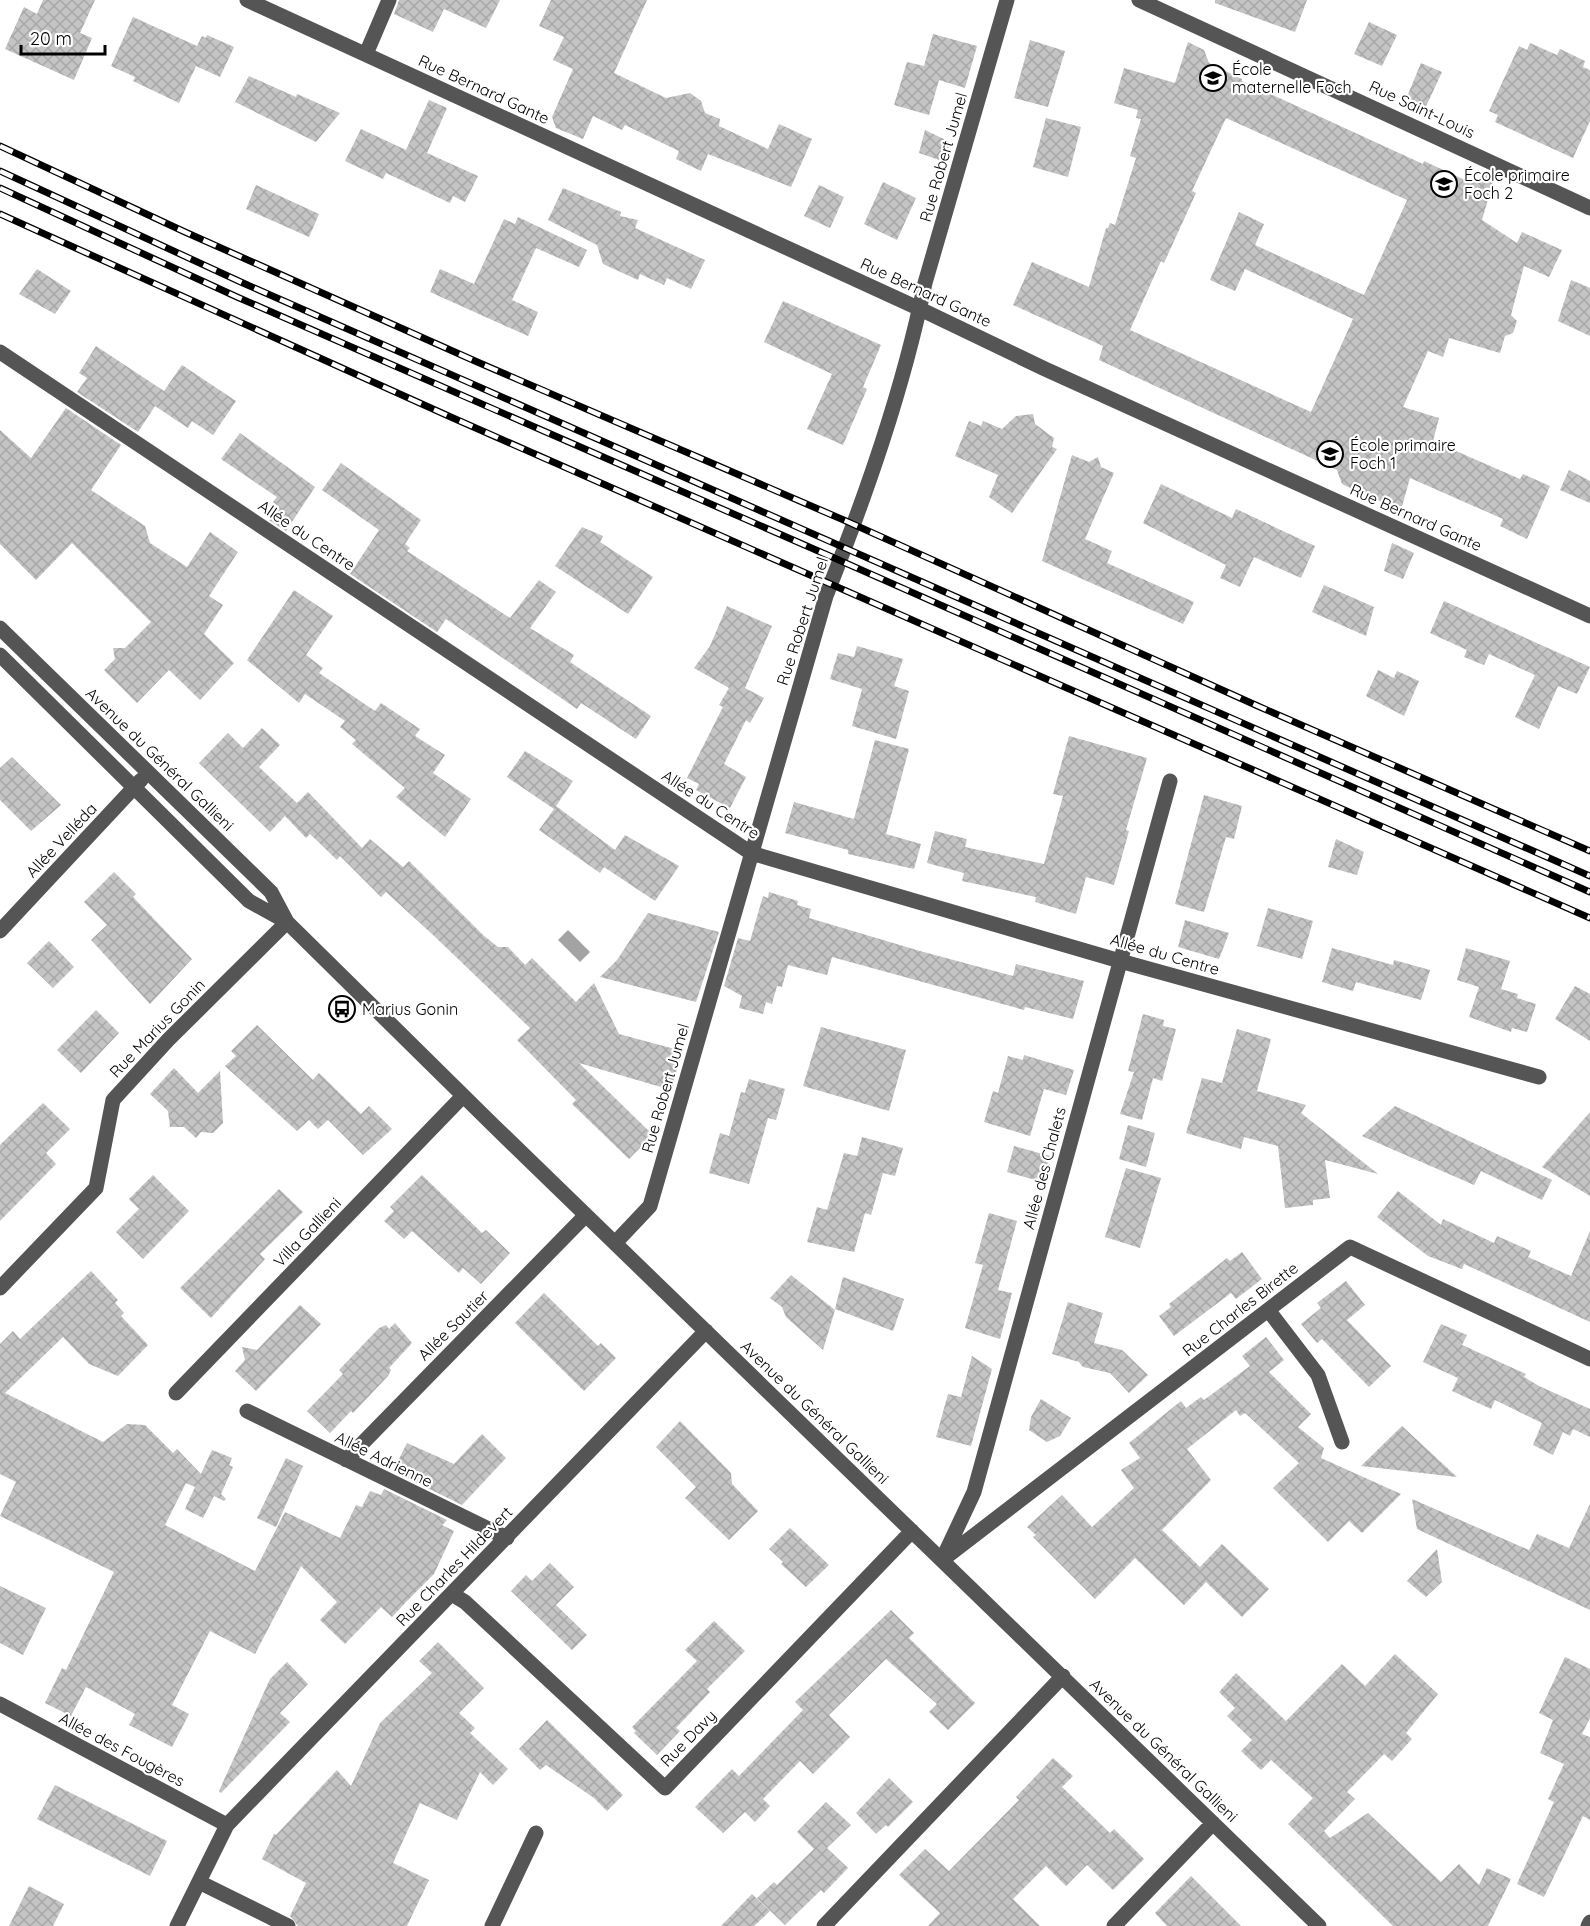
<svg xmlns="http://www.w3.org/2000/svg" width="1590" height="1926" font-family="Quicksand,sans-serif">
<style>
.water{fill:#a3a3a3}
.building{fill:url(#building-cross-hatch);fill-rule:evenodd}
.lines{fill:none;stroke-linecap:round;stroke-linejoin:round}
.minor{stroke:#555;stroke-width:15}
.rail-casing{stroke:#000;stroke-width:7}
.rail{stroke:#fff;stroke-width:4.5;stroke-dasharray:14;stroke-linecap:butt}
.labels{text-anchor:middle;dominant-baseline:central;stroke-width:4.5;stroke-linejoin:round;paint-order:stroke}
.poi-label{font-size:16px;fill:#000;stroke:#fff;text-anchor:start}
.street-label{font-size:16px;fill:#000;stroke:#fff}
</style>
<defs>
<pattern id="building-cross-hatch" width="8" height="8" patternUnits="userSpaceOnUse" patternTransform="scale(1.5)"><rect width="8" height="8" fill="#c4c4c4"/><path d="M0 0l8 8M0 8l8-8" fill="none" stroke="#a7a7a7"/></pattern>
</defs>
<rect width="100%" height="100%" fill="#fff"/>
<path class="water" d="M568 930 590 952 580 962 558 940Z"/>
<path class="building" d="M43 0H95L80 33 92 38 74 80 5 49 24 7 37 14Z
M399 0H500L486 28 444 9 433 32 394 14Z
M551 0H647L614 73 666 98 690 93 701 101 705 113 720 119 719 126 768 149 779 124 812 139 791 187 708 154 701 171 676 159 679 151 625 125 622 130 593 116 583 139 556 128 552 117 573 69 553 60 564 37 539 26Z
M1215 0H1307L1295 32 1215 3Z
M133 17 197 46 202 36 206 38 207 35 234 47 220 77 196 66 179 103 133 81 135 77 111 66Z
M1369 22 1397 35 1382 66 1354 54Z
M933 34 977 46 965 88 939 80 929 115 894 105 907 62 924 66Z
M1030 40 1065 51 1048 107 1014 98Z
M1188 42 1204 50 1209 63 1242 79V81L1423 164 1424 161 1469 182 1491 173 1495 175 1482 220 1517 243 1522 232 1562 250 1549 277 1524 266 1511 315 1517 321 1513 333 1505 336 1500 353 1449 338 1443 357 1428 351 1403 407 1439 418 1433 441 1520 479 1523 474 1550 486 1527 539 1500 526 1503 519 1410 478 1401 510 1361 493 1342 484 1337 470 1099 360 1103 346 1013 305 1032 262 1089 287 1106 228H1108L1110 223 1115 225 1136 158 1130 156 1141 119 1136 118 1138 110 1114 103 1124 68 1175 83ZM1226 118 1407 200 1364 295 1255 245 1264 224 1239 212 1210 280 1235 291 1245 269 1353 319 1311 412 1130 330 1161 261 1164 263 1196 193 1192 191Z
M1530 43 1557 55 1560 49 1585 61 1583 67 1590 70V121L1573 158 1495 122 1498 115 1489 111 1519 46 1527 50Z
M1421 63 1442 72 1423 113 1404 104Z
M249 76 296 97 297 94 340 113 316 142 235 102Z
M429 100 447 108 427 153 478 176 465 202 453 196 450 203 386 173 383 179 345 161 361 129 406 150Z
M1046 118 1081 127 1068 177 1033 167Z
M925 130 950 142 945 162 919 153Z
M883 182 916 198 897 240 864 224Z
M256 185 319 214 309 237 246 209Z
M819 185 844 197 830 228 804 216Z
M563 188 621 212 620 216 638 220 635 228 705 260 691 289 667 278 664 285 640 274 638 280 603 264 597 245 548 220Z
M518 217 587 250 579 267 536 248 512 300 538 312 528 336 430 292 440 269 474 284 504 219 515 224Z
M37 269 71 291 55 314 19 294Z
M1571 280 1590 288V336L1558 321Z
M783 301 881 345 863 387 867 389 843 445 807 429 832 374 764 342Z
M96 346 164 391 182 365 236 401 213 435 192 421 188 428 155 406 138 432 77 392 87 378 79 373Z
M66 408 121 445 91 490 145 526 150 543 187 567 210 532 238 552 209 596 223 605 204 634 234 663 200 700 169 670 137 703 104 670 115 659 113 648H125L151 622 72 543 36 580 0 544V430L31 458Z
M1033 414 1035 424 1054 438 1052 447 1057 449 1012 513 989 497 998 475 955 456 969 421 981 426 983 421 1002 429 1016 416Z
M240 433 315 487 286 531 269 520 278 506 273 502 277 497 221 459Z
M1072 455 1089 462 1098 457 1101 467 1114 473 1085 539 1112 551 1107 563 1194 602 1183 624 1042 561Z
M341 463 421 520 405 544 410 548 407 551 510 618 539 580 556 592 530 628 574 655 570 662 651 716 636 739 581 703 577 709 446 619 437 632 350 574 379 530 322 490Z
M1569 470 1590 481V503L1560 490Z
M1161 484 1232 518 1236 509 1315 546 1301 578 1254 557 1240 587 1220 578 1226 565 1143 523Z
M582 527 603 536 600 542 653 577 628 614 555 566Z
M1392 543 1414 553 1403 579 1384 571Z
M1324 585 1374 607 1366 636 1312 612Z
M294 590 333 616 306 655 323 668 319 673 375 711 381 703 420 729 415 736 445 755 433 773 471 799 445 837 396 797 405 788 352 744 356 740 340 727 345 721 305 694 299 703 247 660Z
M1444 601 1590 667 1577 694 1558 686 1539 729 1515 717 1535 675 1489 654 1484 665 1464 657 1467 650 1430 633Z
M727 606 772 626 745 688 764 698 750 723 746 720 724 764 746 777 730 808 696 790 699 784 687 778 723 707 719 705 729 688 694 668 710 646Z
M857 646 903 659 894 686 909 691 896 739 852 726 862 689 830 679 838 653 854 657Z
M1378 670 1394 678 1397 671 1419 681 1404 716 1366 696Z
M262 728 280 745 259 767 297 803 308 792 362 848 370 839 403 867 409 861 483 935 498 947H508L525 965 532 958 576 1002 594 983 619 1034 682 1051 671 1090 579 1063 653 1135 629 1159 572 1104 576 1100 517 1040 530 1028 432 934 386 892 381 897 340 856 337 860 310 834 306 838 285 816 270 832 199 763 228 733 243 748Z
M1069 736 1147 758 1126 830 1129 831 1114 885 1086 877 1076 914 1035 902 1036 897 962 881 964 873 927 863 935 831 967 839 965 847 1044 864 1063 796 1053 794Z
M875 740 909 749 886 834 921 844 914 869 848 854V850L785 833 794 802 854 819Z
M525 751 573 781 556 806 615 850 625 835 679 866 655 901 604 867 600 873 539 830 554 809 507 777Z
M12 757 61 805 31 831 0 800V768Z
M1204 795 1242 806 1234 839 1226 837 1204 912 1175 904Z
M1336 839 1364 852 1357 875 1328 867Z
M114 872 136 894 133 897 192 959 150 1004 91 940 107 925 84 902Z
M769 892 798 901 797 905 811 909 809 918 920 951 1013 976 1016 964 1084 981 1073 1019 1025 1007 1024 1010 832 957 827 975 788 965 782 987 777 986 772 1004 766 1002 763 1014 739 1008 742 996 724 986 738 938 750 941 763 896 768 898Z
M1268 908 1313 921 1302 959 1257 946Z
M648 913 719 932 696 1002 600 977 617 960Z
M1185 920 1229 933 1219 959 1178 947Z
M49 941 74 967 53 988 27 963Z
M1332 948 1393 965 1394 960 1430 970 1421 1000 1356 982 1353 991 1322 982Z
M1466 948 1510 961 1501 989 1518 994 1517 998 1536 1004 1527 1032 1512 1028 1511 1032 1469 1017 1479 987 1457 980Z
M1575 986 1590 994V1041L1555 1019Z
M96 1010 119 1033 81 1073 57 1050Z
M1143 1014 1164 1020 1163 1026 1176 1029 1162 1081 1153 1078 1142 1120 1120 1114 1134 1072 1128 1071Z
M257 1025 313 1080 319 1073 361 1114 369 1106 392 1129 363 1155 328 1120 318 1129 309 1120 297 1131 225 1066 236 1056 231 1051Z
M821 1027 906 1050 889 1111 803 1086Z
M1237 1029 1271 1039 1257 1091 1306 1105 1301 1113 1378 1174 1325 1160 1330 1198 1313 1200V1205L1285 1208 1278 1146 1244 1137 1241 1149 1186 1133 1202 1078 1222 1083Z
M1024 1055 1074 1070 1066 1095 1044 1089 1030 1136 984 1122 993 1091 998 1093 1008 1056 1023 1060Z
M174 1068 198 1093 220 1071 223 1123 213 1133 201 1132 196 1138 184 1127H170L168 1111 150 1094Z
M749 1079 785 1089 776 1120 768 1118 749 1184 709 1173 720 1133 729 1136 741 1092 745 1093Z
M43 1103 70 1129 46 1153 56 1164 0 1221V1145Z
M1395 1106 1552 1180 1542 1200 1481 1171 1474 1185 1362 1136Z
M1590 1112V1196L1542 1167Z
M1128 1125 1155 1133 1146 1167 1119 1159Z
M862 1137 903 1148 895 1176 883 1173 871 1215 865 1213 854 1252 807 1242 817 1207 827 1210 844 1153 857 1156Z
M1014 1146 1050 1156 1042 1182 1007 1172Z
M1126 1168 1161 1178 1140 1248 1105 1237Z
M153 1175 189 1211 143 1259 116 1232 139 1209 129 1199Z
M422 1175 482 1233 486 1230 510 1253 481 1284 463 1268 459 1273 412 1231 404 1239 384 1221 394 1211 390 1207Z
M279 1189 303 1212 260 1254 265 1259 211 1318 180 1288Z
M1398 1191 1441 1225 1443 1219 1494 1243 1497 1236 1531 1251 1528 1257 1571 1276 1590 1231V1322L1464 1264 1462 1269 1428 1256 1377 1217Z
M989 1213 1017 1221 998 1290 1012 1293 1000 1339 965 1328 983 1265 975 1263Z
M1242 1252 1262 1279 1236 1299 1231 1293 1174 1336 1159 1316 1171 1307 1169 1304 1227 1258 1230 1261Z
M91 1271 118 1300 115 1303 124 1313 121 1316 148 1345 118 1376 89 1364 63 1337 5 1393 103 1442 127 1424 145 1425 173 1453 177 1449 201 1474 212 1450 232 1458 229 1465 233 1467 221 1494 226 1499 224 1501 214 1496 203 1518 185 1509 195 1487 186 1483 165 1525 255 1571 285 1512 340 1538 356 1505 362 1507 370 1491 381 1495 384 1489 447 1520 442 1525 454 1531 434 1574 409 1599 392 1617 381 1607 345 1644 320 1620 337 1602 301 1566 255 1654 210 1631 172 1705 189 1714 172 1747 129 1725 135 1714 86 1687 71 1716 45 1703 62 1668 66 1670 114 1572 0 1516 16 1482 0 1474V1344L13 1331 20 1339Z
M791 1275 835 1310 823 1350 786 1317 782 1307 770 1298Z
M843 1277 904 1299 893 1331 835 1309Z
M1346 1281 1365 1305 1347 1320 1391 1366 1369 1387 1322 1339 1317 1343 1301 1324 1321 1308 1317 1303Z
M544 1293 598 1346 601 1343 616 1358 584 1391 515 1323Z
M1068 1302 1103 1313 1094 1343 1122 1350 1148 1375 1129 1393 1110 1373 1083 1367 1079 1362 1052 1354Z
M300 1305 321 1324 256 1391 235 1371 245 1360 242 1347 257 1350Z
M395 1323 412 1343 389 1368 391 1370 388 1376 353 1413 351 1411 330 1433 307 1411 343 1374 339 1370 379 1328 386 1325 389 1329Z
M1441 1324 1467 1335 1462 1345 1526 1374 1524 1377 1539 1386 1590 1409V1437L1573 1429 1570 1436 1563 1432 1553 1455 1533 1445 1542 1423 1495 1400 1491 1409 1452 1391 1458 1378 1423 1362Z
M1266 1337 1284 1360 1269 1372 1311 1414 1298 1427 1324 1448 1321 1458 1401 1494 1362 1533 1349 1521 1328 1542 1273 1488 1299 1463 1245 1413 1240 1416 1236 1410 1187 1449 1211 1480 1162 1530 1200 1567 1222 1544 1269 1589 1242 1617 1206 1582 1184 1605 1135 1558 1095 1599 1033 1537 1036 1535 1027 1527 1062 1495 1092 1527 1134 1488 1121 1470 1140 1458 1129 1443 1181 1401 1186 1408 1201 1397 1204 1400 1250 1366 1242 1356Z
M972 1356 992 1369 971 1446 936 1437 948 1394 961 1397Z
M1041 1399 1071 1418 1060 1436 1047 1442 1029 1430 1031 1417Z
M680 1421 731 1473 732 1484 758 1511 729 1540 685 1498 696 1487 656 1447Z
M1402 1426 1457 1477 1361 1466Z
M482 1434 506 1458 462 1505 393 1471 407 1443 454 1464Z
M286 1458 303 1466 276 1527 257 1518Z
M1412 1499 1529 1550 1537 1534 1569 1548 1590 1504V1610L1417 1529Z
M790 1528 829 1565 806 1587 781 1564 783 1562 769 1549Z
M1437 1549 1442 1582 1426 1597 1407 1581Z
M550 1563 574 1587 556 1605 587 1635 572 1650 511 1591 526 1575 532 1581Z
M0 1586 46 1608 23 1655 0 1643Z
M891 1610 914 1633 909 1638 975 1703 948 1730 929 1712 937 1704 886 1659 829 1715 850 1737 813 1774 800 1761 763 1799 770 1806 755 1822 745 1812 723 1833 695 1807 732 1769 739 1776 803 1710 795 1702Z
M714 1621 745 1651 707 1689 710 1692 676 1728 680 1731 657 1755 634 1733 636 1731 632 1727 697 1661 685 1650Z
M438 1642 484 1688 459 1713 475 1728 470 1733 508 1769 493 1785 480 1772 457 1820 420 1803 393 1863 429 1880 407 1926H298L290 1916 306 1883 262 1859 274 1834 276 1835 337 1770 351 1786 380 1723 432 1673 419 1661Z
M1395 1654 1438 1694 1406 1733 1412 1739 1392 1761 1384 1754 1347 1792 1355 1799 1324 1831 1330 1838 1368 1813 1441 1882 1459 1864 1479 1885 1487 1868 1511 1879 1488 1926H1393L1288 1824 1313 1798 1271 1760 1261 1770 1241 1751 1252 1740 1227 1716 1235 1708 1219 1692 1236 1673 1286 1721 1342 1664 1365 1686Z
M1565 1657 1590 1669V1718L1582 1734 1590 1737V1820L1583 1816 1544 1897 1517 1884 1554 1802 1548 1799 1564 1764 1540 1753 1553 1720 1539 1713Z
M287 1662 308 1684 280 1713 290 1722 221 1793 219 1791 270 1679Z
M547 1720 623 1795 607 1811 594 1798 546 1765 540 1770 519 1749Z
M1053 1758 1073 1776 1062 1787 1110 1833 1114 1829 1144 1859 1113 1890 1087 1865 1066 1886 1046 1866 1013 1899 1040 1926H928L940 1913 899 1875 925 1849 949 1871 1019 1800 1016 1797Z
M889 1778 913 1802 888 1827 886 1825 876 1834 856 1813Z
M55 1785 167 1841 150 1876 37 1819Z
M826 1802 851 1825 827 1848 848 1868 824 1893 821 1890 785 1925 757 1898 774 1882 777 1885 814 1849 797 1832Z
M1191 1876 1241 1926H1167L1155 1913Z
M29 1886 64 1904 53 1926H9Z
M752 1894 770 1911 754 1926H721Z"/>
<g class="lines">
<path class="minor" d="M247 0 920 309 1045 369 1590 616
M1139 0 1590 208
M366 54 389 0
M0 352 751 853 1120 961 1539 1077
M0 628 271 892 287 922 493 1125 1319 1926
M0 655 249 901 287 922
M0 931 141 780
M616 1242 650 1206 826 596C866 495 903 390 925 283L1007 0
M0 1288 96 1188 113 1100 168 1040 287 922
M1269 1311 1318 1375 1342 1442
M176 1393 463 1096
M247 1411 507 1538
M346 1460 586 1215
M946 1557 1350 1247 1590 1359
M942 1560 974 1492 1170 781
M452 1594 465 1602 665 1788 912 1531
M0 1704 227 1825
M199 1882 288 1926
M177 1926 227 1825 706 1331
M492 1926 536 1833
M824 1926 1063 1676
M1114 1926 1213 1823
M1588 1926 1590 1922"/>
<defs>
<path id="rail" d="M0 146 185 232 475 361 846 521 1260 707 1590 851
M0 171 243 283 1590 876
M0 188 237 297 832 557 1590 892
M0 214 453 418 1590 918"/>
</defs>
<use href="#rail" class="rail-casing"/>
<use href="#rail" class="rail"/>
</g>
<defs>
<symbol id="school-ring" viewBox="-11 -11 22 22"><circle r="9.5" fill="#fff" stroke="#000" stroke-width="1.5"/><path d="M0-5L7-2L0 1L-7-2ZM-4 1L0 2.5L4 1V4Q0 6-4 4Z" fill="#000"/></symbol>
<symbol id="bus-ring" viewBox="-11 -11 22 22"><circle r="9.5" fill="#fff" stroke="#000" stroke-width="1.5"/><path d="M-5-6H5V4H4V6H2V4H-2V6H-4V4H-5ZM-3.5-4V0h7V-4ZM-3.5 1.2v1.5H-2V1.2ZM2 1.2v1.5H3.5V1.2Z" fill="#000"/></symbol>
</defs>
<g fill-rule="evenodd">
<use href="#school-ring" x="1198" y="63" width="30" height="30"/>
<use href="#school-ring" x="1429" y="169" width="30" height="30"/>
<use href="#school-ring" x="1315" y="439" width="30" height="30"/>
<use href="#bus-ring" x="327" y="994" width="30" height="30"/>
</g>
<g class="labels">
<g class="poi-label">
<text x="1232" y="69">École<tspan x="1232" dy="18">maternelle Foch</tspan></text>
<text x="1464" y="175">École primaire<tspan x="1464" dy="18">Foch 2</tspan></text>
<text x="1350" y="445">École primaire<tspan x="1350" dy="18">Foch 1</tspan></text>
<text x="362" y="1009">Marius Gonin</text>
</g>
<g class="street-label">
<text transform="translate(484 89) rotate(25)">Rue Bernard Gante</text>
<text transform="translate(1422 109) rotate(25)">Rue Saint-Louis</text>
<text transform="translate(943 157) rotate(-74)">Rue Robert Jumel</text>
<text transform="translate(926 292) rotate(25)">Rue Bernard Gante</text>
<text transform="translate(1416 517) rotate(24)">Rue Bernard Gante</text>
<text transform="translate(307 535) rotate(34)">Allée du Centre</text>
<text transform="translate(802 621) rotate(-72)">Rue Robert Jumel</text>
<text transform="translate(160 759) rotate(44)">Avenue du Général Gallieni</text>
<text transform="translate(711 804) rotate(33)">Allée du Centre</text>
<text transform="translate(61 840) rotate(-47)">Allée Velléda</text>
<text transform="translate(1165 954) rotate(16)">Allée du Centre</text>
<text transform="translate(157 1028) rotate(-46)">Rue Marius Gonin</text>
<text transform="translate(665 1088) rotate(-74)">Rue Robert Jumel</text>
<text transform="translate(1044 1168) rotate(-75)">Allée des Chalets</text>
<text transform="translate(307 1232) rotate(-46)">Villa Gallieni</text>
<text transform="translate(1240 1309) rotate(-38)">Rue Charles Birette</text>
<text transform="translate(453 1325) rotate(-45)">Allée Sautier</text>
<text transform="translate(815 1412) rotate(44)">Avenue du Général Gallieni</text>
<text transform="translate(384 1459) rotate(26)">Allée Adrienne</text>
<text transform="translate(454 1566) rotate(-46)">Rue Charles Hildevert</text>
<text transform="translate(688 1738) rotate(-46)">Rue Davy</text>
<text transform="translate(122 1749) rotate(28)">Allée des Fougères</text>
<text transform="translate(1164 1750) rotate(44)">Avenue du Général Gallieni</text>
</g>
</g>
<path d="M21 45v9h84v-9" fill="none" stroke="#000000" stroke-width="3"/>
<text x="30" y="45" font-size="18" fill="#000000" stroke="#ffffff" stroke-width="4.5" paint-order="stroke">20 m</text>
</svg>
